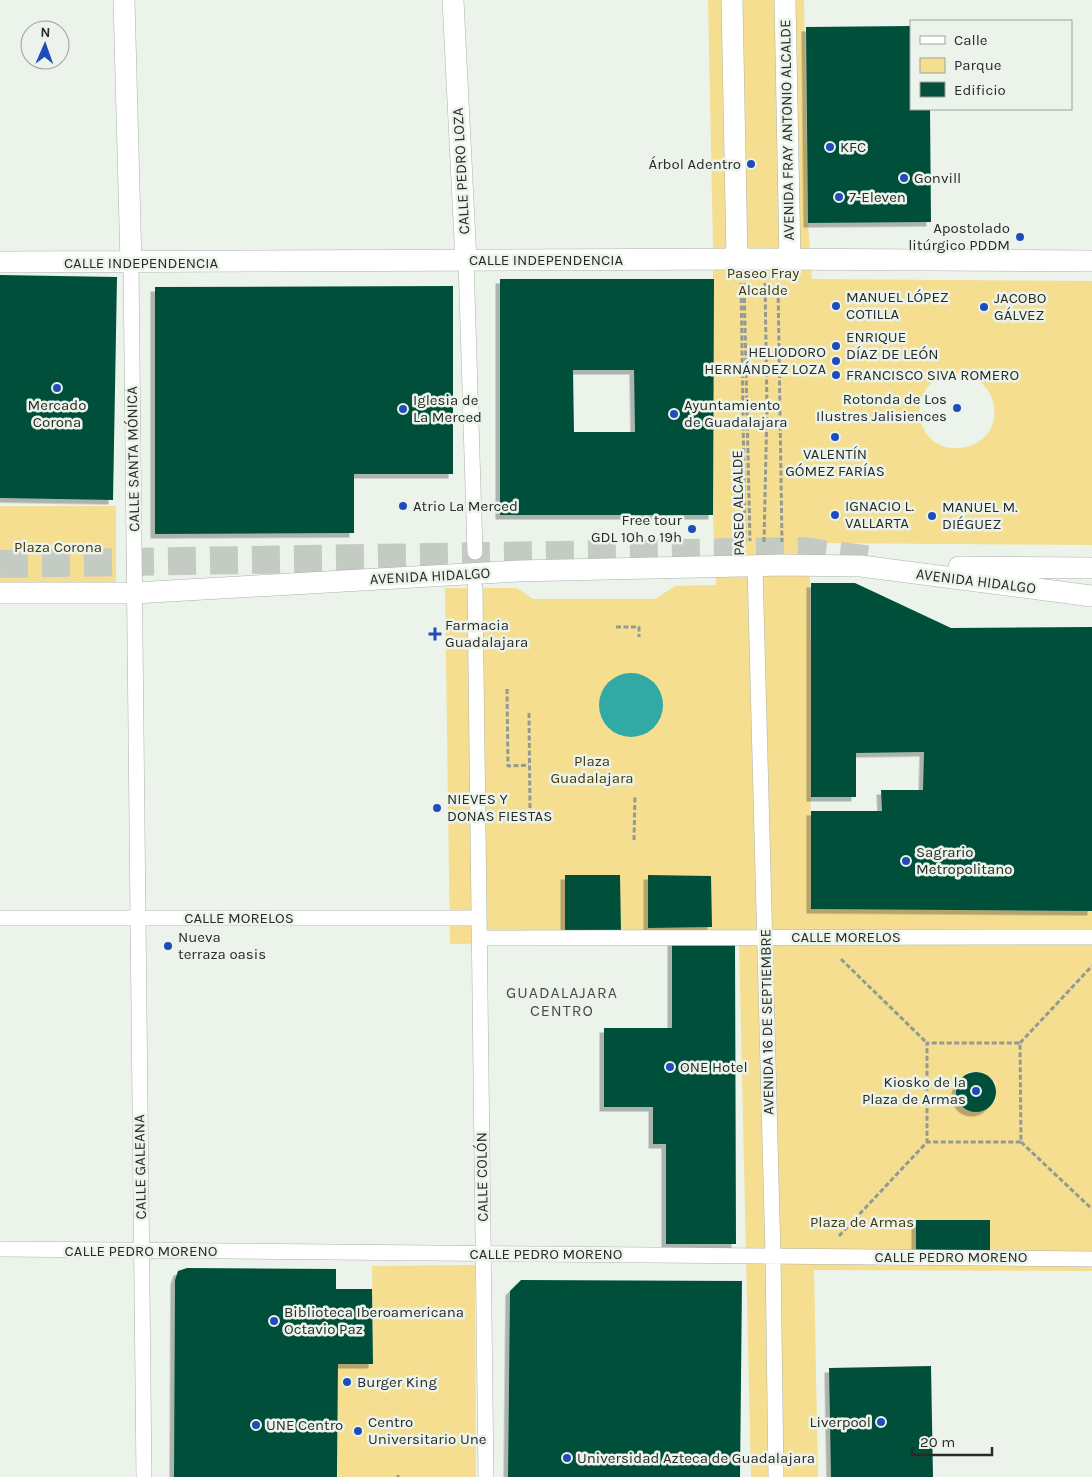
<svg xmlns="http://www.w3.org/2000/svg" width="1092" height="1477" font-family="Karla,sans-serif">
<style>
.green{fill:#f5de90;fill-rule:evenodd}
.water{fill:#31a9a4}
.building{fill:#05503a;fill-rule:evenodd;filter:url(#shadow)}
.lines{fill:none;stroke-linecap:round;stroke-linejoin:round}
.secondary-tunnel{stroke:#c4cbc3;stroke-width:28;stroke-dasharray:28 14;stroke-linecap:butt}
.pedestrian-casing{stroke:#abb3aa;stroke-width:16}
.minor-casing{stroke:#abb3aa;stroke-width:22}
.path{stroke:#939993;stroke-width:3;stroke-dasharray:5 2.5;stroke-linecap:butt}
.pedestrian{stroke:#fff;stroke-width:15}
.minor{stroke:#fff;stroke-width:21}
.poi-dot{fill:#204cba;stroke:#ebf3ea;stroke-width:2}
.labels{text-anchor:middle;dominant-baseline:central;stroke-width:5;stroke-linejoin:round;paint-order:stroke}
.street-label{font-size:15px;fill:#282b28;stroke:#ebf3ea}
.poi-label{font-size:15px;fill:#282b28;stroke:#ebf3ea;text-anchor:start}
.park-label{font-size:15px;fill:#433709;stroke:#ebf3ea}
.neighbourhood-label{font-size:16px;letter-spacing:1px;fill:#474d46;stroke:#ebf3ea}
</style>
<defs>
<filter id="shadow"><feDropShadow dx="-4.5" dy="4.5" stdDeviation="0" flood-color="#0004"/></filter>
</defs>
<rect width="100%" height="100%" fill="#ebf3ea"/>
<path class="green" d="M708 0H804L808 223 812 279 1092 281V545L810 543 811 909 1092 911V1271L814 1270 818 1477H751L739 940 450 944 445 588H517L533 599H655L675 586 716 585 713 515V246ZM953 373C1005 374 1009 443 960 448 912 452 903 382 953 373ZM969 1072 984 1073 996 1083V1100L984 1111H969L956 1100 957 1082Z
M0 506H116V587L0 588Z
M475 1265 476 1477H338V1364H373L372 1266Z"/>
<path class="water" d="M599 705a32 32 0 1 1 64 0a32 32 0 1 1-64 0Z"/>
<path class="building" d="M911 26V109H930L931 222 808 223 806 27Z
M0 275 117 277 113 500 0 498Z
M500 279H714L713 515H500ZM573 370H634L635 432H574Z
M453 286V474H354V533L155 534V287Z
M811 583H855L951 628 1092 627V911L811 909V811H882L881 790H923L924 752 856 753V797H811Z
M565 875H620L621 932 565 931Z
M648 875 711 876 712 927 648 928Z
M672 940H735L736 1244H666V1144H653V1107H604V1028H672Z
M956 1092a20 20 0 1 1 40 0a20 20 0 1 1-40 0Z
M916 1220H990V1253H916Z
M187 1268 336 1269V1289H372L373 1364H338L337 1477H174L175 1280 178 1271Z
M521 1280 742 1281 740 1477H508L510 1291Z
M931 1366 933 1477H831L829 1368Z"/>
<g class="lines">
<path class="secondary-tunnel" d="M0 564 801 551 873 560"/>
<defs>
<path id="pedestrian" d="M466 261 475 552
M131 263 144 1477
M755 566 773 1256 776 1477
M475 588 486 1477
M0 918H479
M479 938 1092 937
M0 1249 1092 1259"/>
<path id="minor" d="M124 0 131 263
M453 0 466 261
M732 0 737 259
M785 0 790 261
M0 262 749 259 1092 261
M959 567 1092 568
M0 593H134L518 571 782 565 861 566 1092 596"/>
</defs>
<use href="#pedestrian" class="pedestrian-casing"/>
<use href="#minor" class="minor-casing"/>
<path class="path" d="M741 283 745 542
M744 283 750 541
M778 283 782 542
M764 542 767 408 765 283
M616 627H639V637
M507 689 508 766 529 765
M529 713 530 813
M634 840 635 795
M841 959 927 1043
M1020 1043 1092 966
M1021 1142 1092 1209
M839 1236 927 1142V1043H1020L1021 1142H927
M398 1475V1477"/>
<use href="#pedestrian" class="pedestrian"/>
<use href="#minor" class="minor"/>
</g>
<g class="poi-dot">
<circle cx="830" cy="147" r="5"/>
<circle cx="751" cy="164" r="5"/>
<circle cx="904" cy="178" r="5"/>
<circle cx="839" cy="197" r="5"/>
<circle cx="1020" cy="237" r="5"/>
<circle cx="836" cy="306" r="5"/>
<circle cx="984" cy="307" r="5"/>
<circle cx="836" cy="346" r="5"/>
<circle cx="836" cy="361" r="5"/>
<circle cx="836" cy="375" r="5"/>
<circle cx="57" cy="388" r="5"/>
<circle cx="957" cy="408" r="5"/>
<circle cx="403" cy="409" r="5"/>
<circle cx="674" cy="414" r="5"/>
<circle cx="835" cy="437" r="5"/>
<circle cx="403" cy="506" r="5"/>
<circle cx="835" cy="515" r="5"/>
<circle cx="932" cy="516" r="5"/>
<circle cx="692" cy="529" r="5"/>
<path d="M432.5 626.5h5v5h5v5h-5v5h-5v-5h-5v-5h5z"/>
<circle cx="437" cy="808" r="5"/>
<circle cx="906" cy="861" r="5"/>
<circle cx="168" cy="946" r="5"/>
<circle cx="670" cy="1067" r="5"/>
<circle cx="976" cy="1091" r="5"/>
<circle cx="274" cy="1321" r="5"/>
<circle cx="347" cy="1382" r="5"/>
<circle cx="881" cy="1422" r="5"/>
<circle cx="256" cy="1425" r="5"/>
<circle cx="358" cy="1431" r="5"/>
<circle cx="567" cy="1458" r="5"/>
</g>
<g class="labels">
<g class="street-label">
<text transform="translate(787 130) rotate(-91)">AVENIDA FRAY ANTONIO ALCALDE</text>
<text transform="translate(461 171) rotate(-93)">CALLE PEDRO LOZA</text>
<text x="546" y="260">CALLE INDEPENDENCIA</text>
<text x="141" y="263">CALLE INDEPENDENCIA</text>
<text transform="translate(133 459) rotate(-91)">CALLE SANTA MÓNICA</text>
<text transform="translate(738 503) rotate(-91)">PASEO ALCALDE</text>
<text transform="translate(430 576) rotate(-3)">AVENIDA HIDALGO</text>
<text transform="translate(976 581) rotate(7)">AVENIDA HIDALGO</text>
<text x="239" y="918">CALLE MORELOS</text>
<text x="846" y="937">CALLE MORELOS</text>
<text transform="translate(767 1022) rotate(-91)">AVENIDA 16 DE SEPTIEMBRE</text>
<text transform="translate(140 1167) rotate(-91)">CALLE GALEANA</text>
<text transform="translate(482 1177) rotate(-91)">CALLE COLÓN</text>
<text x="141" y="1251">CALLE PEDRO MORENO</text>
<text x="546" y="1254">CALLE PEDRO MORENO</text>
<text x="951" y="1257">CALLE PEDRO MORENO</text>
</g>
<g class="poi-label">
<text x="840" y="147">KFC</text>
<text x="741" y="164" text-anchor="end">Árbol Adentro</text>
<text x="914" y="178">Gonvill</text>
<text x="849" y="197">7-Eleven</text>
<text x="1010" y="228" text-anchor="end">Apostolado<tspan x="1010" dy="17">litúrgico PDDM</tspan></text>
<text x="846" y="297">MANUEL LÓPEZ<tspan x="846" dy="17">COTILLA</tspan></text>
<text x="994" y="298">JACOBO<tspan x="994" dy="17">GÁLVEZ</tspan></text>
<text x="846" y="337">ENRIQUE<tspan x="846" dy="17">DÍAZ DE LEÓN</tspan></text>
<text x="826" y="352" text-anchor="end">HELIODORO<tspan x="826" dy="17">HERNÁNDEZ LOZA</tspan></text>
<text x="846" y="375">FRANCISCO SIVA ROMERO</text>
<text x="947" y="399" text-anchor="end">Rotonda de Los<tspan x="947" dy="17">Ilustres Jalisiences</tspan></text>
<text x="413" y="400">Iglesia de<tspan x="413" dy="17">La Merced</tspan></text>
<text x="57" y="405" text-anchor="middle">Mercado<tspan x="57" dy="17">Corona</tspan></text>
<text x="684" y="405">Ayuntamiento<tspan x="684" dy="17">de Guadalajara</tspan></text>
<text x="835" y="454" text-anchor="middle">VALENTÍN<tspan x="835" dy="17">GÓMEZ FARÍAS</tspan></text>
<text x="413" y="506">Atrio La Merced</text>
<text x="845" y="506">IGNACIO L.<tspan x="845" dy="17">VALLARTA</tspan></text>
<text x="942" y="507">MANUEL M.<tspan x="942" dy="17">DIÉGUEZ</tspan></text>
<text x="682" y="520" text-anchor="end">Free tour<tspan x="682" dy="17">GDL 10h o 19h</tspan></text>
<text x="445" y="625">Farmacia<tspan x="445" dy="17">Guadalajara</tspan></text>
<text x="447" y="799">NIEVES Y<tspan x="447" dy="17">DONAS FIESTAS</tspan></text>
<text x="916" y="852">Sagrario<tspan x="916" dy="17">Metropolitano</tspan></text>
<text x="178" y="937">Nueva<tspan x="178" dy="17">terraza oasis</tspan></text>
<text x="680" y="1067">ONE Hotel</text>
<text x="966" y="1082" text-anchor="end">Kiosko de la<tspan x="966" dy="17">Plaza de Armas</tspan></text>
<text x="284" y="1312">Biblioteca Iberoamericana<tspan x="284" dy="17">Octavio Paz</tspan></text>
<text x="357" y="1382">Burger King</text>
<text x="368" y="1422">Centro<tspan x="368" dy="17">Universitario Une</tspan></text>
<text x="871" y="1422" text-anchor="end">Liverpool</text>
<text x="266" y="1425">UNE Centro</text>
<text x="577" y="1458">Universidad Azteca de Guadalajara</text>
</g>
<g class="park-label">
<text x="763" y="273">Paseo Fray<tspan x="763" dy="17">Alcalde</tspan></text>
<text x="58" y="547">Plaza Corona</text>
<text x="592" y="761">Plaza<tspan x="592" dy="17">Guadalajara</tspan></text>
<text x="862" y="1222">Plaza de Armas</text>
</g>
<g class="neighbourhood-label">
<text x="562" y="992">GUADALAJARA<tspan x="562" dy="18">CENTRO</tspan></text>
</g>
</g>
<rect x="910" y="20" width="162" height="90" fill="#ebf3ea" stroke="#9da39c"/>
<rect x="920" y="36" width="25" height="8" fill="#ffffff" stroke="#9da39c"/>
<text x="954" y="45" font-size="15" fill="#282b28">Calle</text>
<rect x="920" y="58" width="25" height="15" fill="#f5de90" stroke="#9da39c"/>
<text x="954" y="70" font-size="15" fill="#282b28">Parque</text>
<rect x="920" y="82" width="25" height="15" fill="#05503a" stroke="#9da39c"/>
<text x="954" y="95" font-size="15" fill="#282b28">Edificio</text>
<g transform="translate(45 45) rotate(2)"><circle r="24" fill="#ebf3ea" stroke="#9da39c"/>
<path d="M0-4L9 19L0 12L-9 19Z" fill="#204cba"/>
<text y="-8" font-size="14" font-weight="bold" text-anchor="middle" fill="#282b28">N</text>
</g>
<path d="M912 1447v8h80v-8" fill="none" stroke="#282b28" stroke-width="2.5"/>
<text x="920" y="1447" font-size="15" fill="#282b28" stroke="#ebf3ea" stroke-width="4" paint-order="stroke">20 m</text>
</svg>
